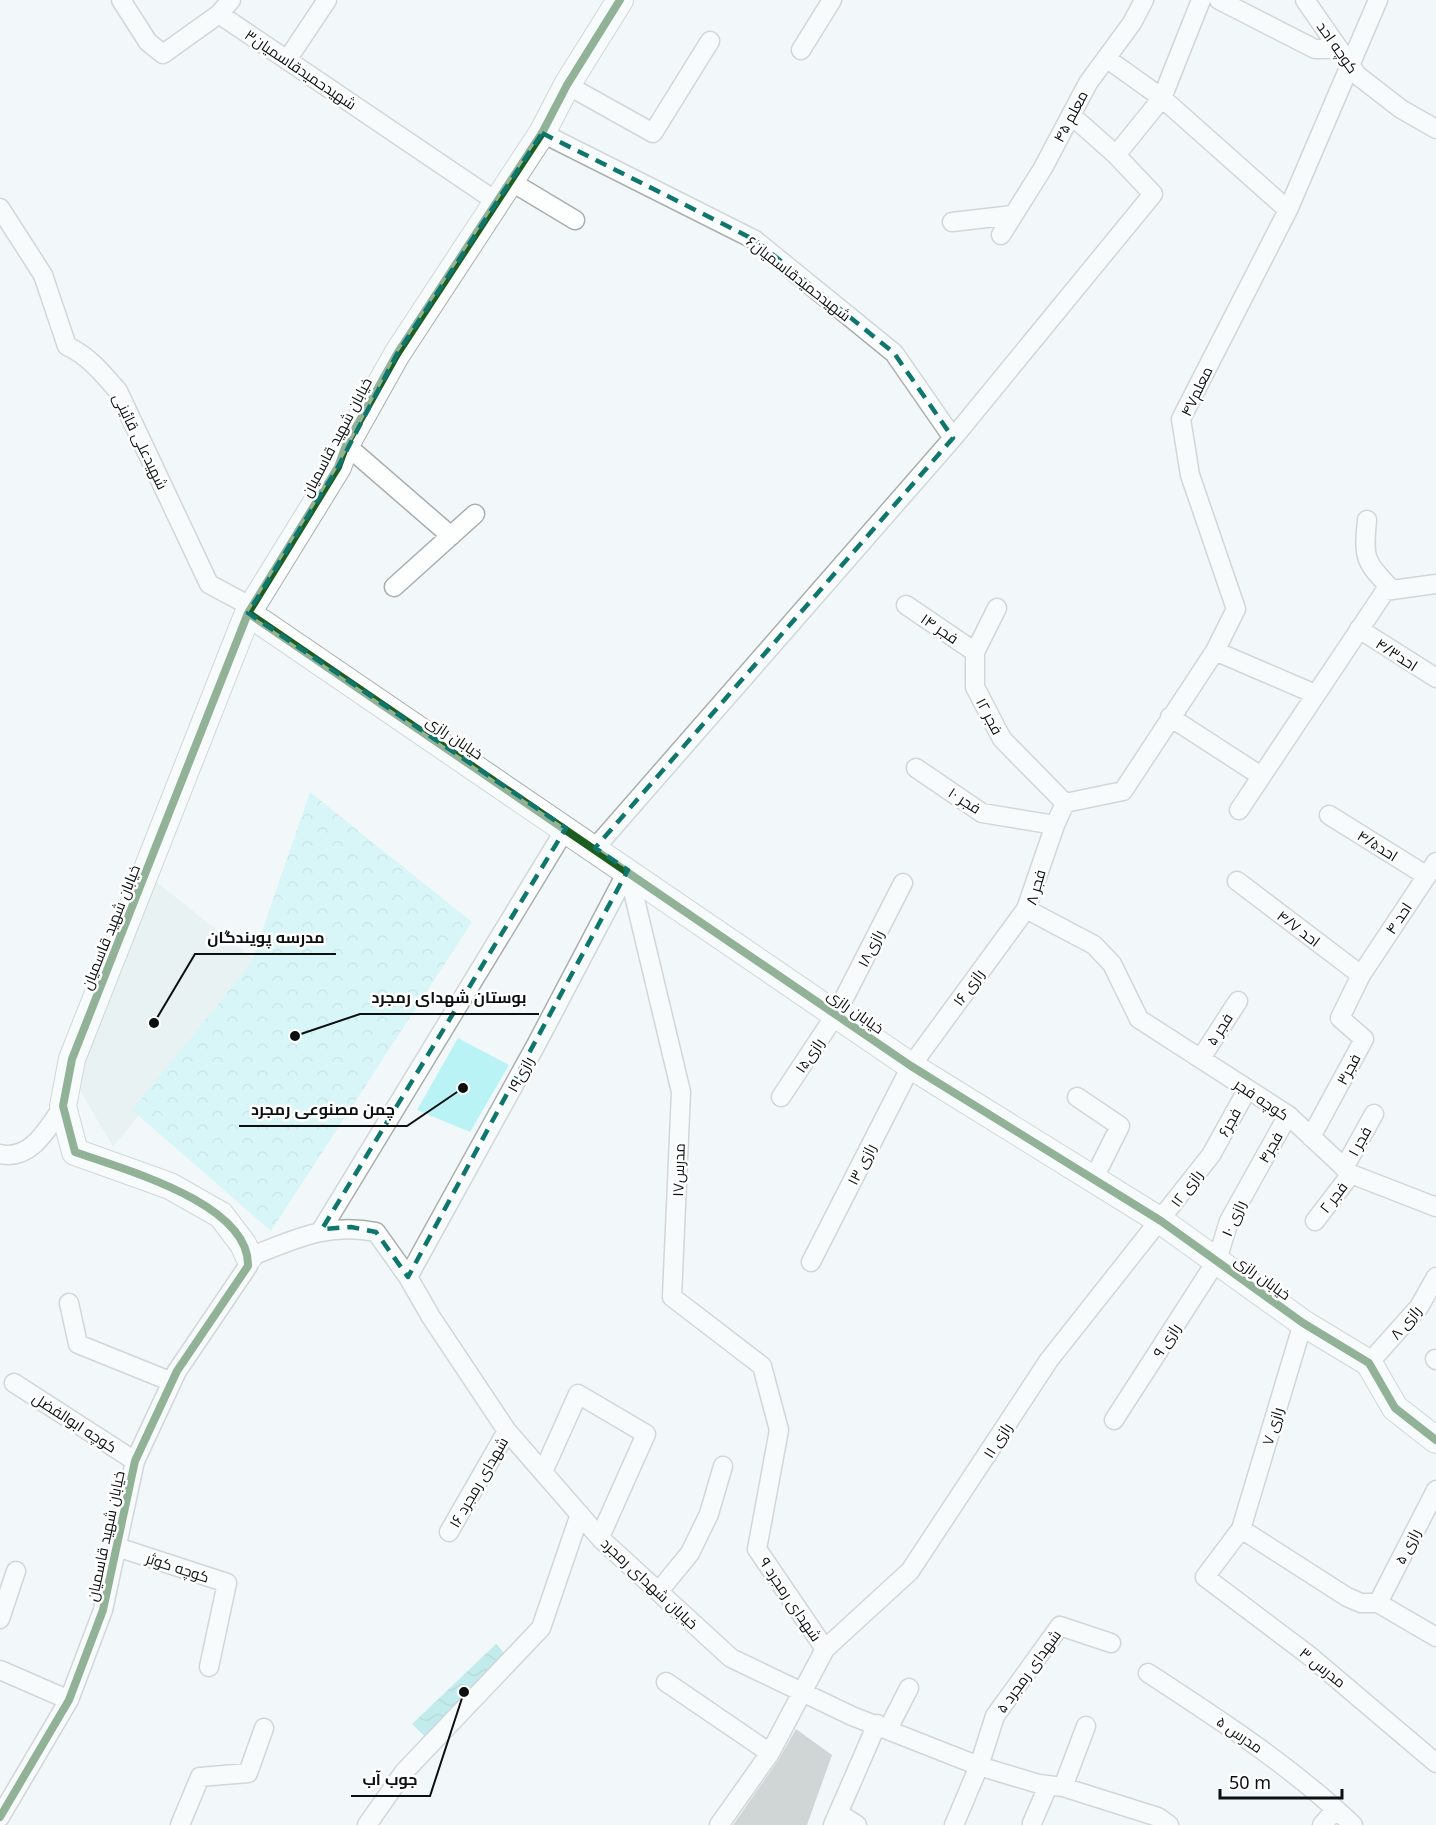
<svg xmlns="http://www.w3.org/2000/svg" width="1436" height="1825" font-family="'Noto Sans',Cairo,sans-serif">
<style>
.built{fill:#dcebec}
.park{fill:url(#park-crowns)}
.pitch{fill:#b9f3f6}
.water{fill:url(#water-waves)}
.building{fill:#a6aaab}
.lines{fill:none;stroke-linecap:round;stroke-linejoin:round}
.street-casing{stroke:#aaaeaf;stroke-width:21}
.secondary-casing{stroke:#aaaeaf;stroke-width:28}
.street{stroke:#fdfefe;stroke-width:18}
.secondary{stroke:#fdfefe;stroke-width:26}
.cycleway-casing{stroke:#fff;stroke-width:11}
.cycleway{stroke:#1b5e20;stroke-width:8}
.marked{fill:none;stroke:#0f766e;stroke-width:4.5;stroke-dasharray:12 8;stroke-linejoin:round}
.labels{text-anchor:middle;dominant-baseline:central;stroke-width:5;stroke-linejoin:round;paint-order:stroke}
.street-label{font-size:15px;fill:#0c1010;stroke:#fff}
.leader{fill:none;stroke:#0c1010;stroke-width:2}
.callout-dot{fill:#0c1010;stroke:#fff;stroke-width:2}
.callout-label{font-size:16px;text-anchor:middle;font-weight:bold;fill:#0c1010;stroke:#fff;stroke-width:5;stroke-linejoin:round;paint-order:stroke}
</style>
<defs>
<pattern id="park-crowns" width="20" height="18" patternUnits="userSpaceOnUse" patternTransform="scale(1.5)"><rect width="20" height="18" fill="#b9f3f6"/><path d="M2 6a3 3 0 1 1 6 0M12 15a3 3 0 1 1 6 0" fill="none" stroke="#9ecfd2"/></pattern>
<pattern id="water-waves" width="16" height="10" patternUnits="userSpaceOnUse" patternTransform="scale(1.5)"><rect width="16" height="10" fill="#86dbde"/><path d="M0 5q4-4 8 0t8 0" fill="none" stroke="#72bbbd"/></pattern>
</defs>
<rect width="100%" height="100%" fill="#f2f8f9"/>
<path class="built" d="M149 876 261 965 113 1147 75 1082Z"/>
<path class="park" d="M310 792 472 922 271 1231 132 1110 251 963Z"/>
<path class="pitch" d="M458 1038 509 1065 470 1132 417 1110Z"/>
<path class="water" d="M496 1644 511 1660 436 1747 412 1724Z"/>
<path class="building" d="M796 1729 832 1755 807 1825H733L779 1759Z"/>
<g class="lines">
<defs>
<path id="street" d="M121 0 148 42 163 54 219 14 497 202
M1219 0 1315 49H1339
M1305 0 1357 75 1401 109 1436 129
M219 14 231 0
M801 50 832 0
M1106 58 1162 98 1288 210
M287 60 327 0
M567 85 653 133 710 41
M542 133 755 240 894 353 953 438
M1116 155 1162 98 1201 0
M510 181 575 220
M0 208 43 275 67 346C89 356 103 374 118 391L209 584 252 607
M952 222 1013 215
M1001 235 1043 168 1088 83 1132 23 1144 0
M346 445 451 536
M1367 520C1363 560 1365 561 1392 590
M394 587 475 514
M906 605 975 652
M997 608 975 652V687L1002 739 1065 803
M1359 629 1436 678
M1215 651 1315 694
M1170 717 1261 776
M916 768 982 813 1055 825
M1065 803 1123 791 1215 651 1236 609 1190 475 1181 419 1288 210 1378 0
M1065 803 1055 825 1026 909 1094 945 1112 964 1139 1019 1288 1115 1351 1174 1436 1207
M1239 810 1385 591 1436 584
M1329 815 1427 876
M595 848 953 438 1153 194 1116 155 1071 115
M628 870 681 1092 672 1297 762 1366 779 1430 757 1549 825 1649 770 1753 719 1825
M1237 881 1361 975
M1201 1058 1238 1001
M781 1097 836 1014 903 883
M1077 1097 1120 1126 1094 1178
M1311 1137 1364 1039 1340 1018 1361 975 1436 862
M0 1154C31 1161 48 1128 63 1106
M1344 1168 1374 1114
M1315 1221 1351 1174
M322 1229 566 828
M811 1262 911 1066 1026 909
M408 1277 536 1045 628 870
M69 1303 78 1344 172 1382
M1303 1323 1241 1529 1205 1577 1311 1657 1436 1763
M1435 1359 1436 1360
M1369 1363 1419 1307 1436 1277
M14 1383 135 1461
M1114 1420 1217 1260 1229 1221 1288 1115
M543 1472 578 1394 646 1434 600 1537
M1241 1529 1347 1597 1361 1603H1378
M449 1532 507 1431
M117 1547 227 1583 209 1667
M659 1591 690 1553 709 1514 723 1466
M1378 1603 1436 1490
M1378 1603 1436 1637
M0 1619 16 1571
M825 1649 910 1571 1049 1360 1211 1155 1247 1090
M0 1670 69 1700
M1148 1673C1220 1720 1291 1766 1353 1825
M666 1682 770 1753
M888 1729 909 1688
M1063 1787 1086 1726
M838 1813 857 1825
M0 1817 69 1700 103 1610 135 1461 177 1371 248 1266 249 1257C294 1240 327 1222 376 1232L408 1277 431 1317 507 1431 602 1540 731 1658 852 1716 979 1766 1039 1784 1063 1787 1158 1817 1169 1825
M1032 1823 1048 1786
M180 1825 200 1777 248 1773 264 1728
M367 1825 404 1772 541 1628 580 1514
M833 1825 877 1724
M954 1825 979 1766 995 1716 1060 1626 1111 1643
M1322 1825 1336 1809"/>
<path id="secondary" d="M248 613 911 1066 1161 1221 1303 1323 1369 1363 1395 1408 1436 1440
M249 1257 243 1244 221 1215 170 1186 75 1152 63 1106 72 1059 248 613 338 467 346 445 397 354 542 133 567 85 620 0"/>
</defs>
<use href="#street" class="street-casing"/>
<use href="#secondary" class="secondary-casing"/>
<use href="#street" class="street"/>
<use href="#secondary" class="secondary"/>
<defs>
<path id="cycleway" d="M248 613 911 1066 1161 1221 1303 1323 1369 1363 1395 1408 1436 1440
M0 1817 69 1700 103 1610 135 1461 177 1371 248 1266C250 1203 122 1169 75 1152L63 1106 72 1059 248 613 338 467 346 445 397 354 542 133 567 85 620 0"/>
</defs>
<use href="#cycleway" class="cycleway-casing"/>
<use href="#cycleway" class="cycleway"/>
</g>
<path d="M0 0H1436V1825H0ZM542 133 755 240 894 353 953 438 595 848 628 870 408 1277 376 1232 351 1227 322 1229 566 828 248 613 338 467 397 354Z" fill="#f2f8f9" fill-opacity=".55" fill-rule="evenodd"/>
<path class="marked" d="M542 133 755 240 894 353 953 438 595 848 628 870 408 1277 376 1232 351 1227 322 1229 566 828 248 613 338 467 397 354Z"/>
<g class="labels">
<g class="street-label">
<text transform="translate(1338 47) rotate(55)">کوچه احد</text>
<text transform="translate(301 69) rotate(34)">شهیدحمیدقاسمیان۳</text>
<text transform="translate(1070 116) rotate(-62)">معلم ۴۵</text>
<text transform="translate(799 278) rotate(38)">شهیدحمیدقاسمیان۶</text>
<text transform="translate(1196 391) rotate(-64)">معلم۴۷</text>
<text transform="translate(336 437) rotate(-62)">خیابان شهید قاسمیان</text>
<text transform="translate(141 441) rotate(64)">شهیدعلی قائینی</text>
<text transform="translate(940 628) rotate(34)">فجر ۱۴</text>
<text transform="translate(1397 654) rotate(33)">احد۴/۳</text>
<text transform="translate(990 716) rotate(62)">فجر ۱۲</text>
<text transform="translate(455 737) rotate(34)">خیابان رازی</text>
<text transform="translate(965 800) rotate(33)">فجر ۱۰</text>
<text transform="translate(1378 845) rotate(32)">احد۴/۵</text>
<text transform="translate(1035 887) rotate(-74)">فجر ۸</text>
<text transform="translate(1398 918) rotate(-56)">احد ۴</text>
<text transform="translate(110 927) rotate(-68)">خیابان شهید قاسمیان</text>
<text transform="translate(1299 928) rotate(37)">احد ۴/۷</text>
<text transform="translate(870 948) rotate(-63)">رازی۱۸</text>
<text transform="translate(968 987) rotate(-54)">رازی ۱۶</text>
<text transform="translate(856 1011) rotate(35)">خیابان رازی</text>
<text transform="translate(1219 1029) rotate(-57)">فجر ۵</text>
<text transform="translate(809 1055) rotate(-56)">رازی۱۵</text>
<text transform="translate(1348 1069) rotate(-62)">فجر۳</text>
<text transform="translate(520 1074) rotate(-61)">رازی۱۹</text>
<text transform="translate(1262 1099) rotate(34)">کوچه فجر</text>
<text transform="translate(1229 1122) rotate(-61)">فجر۶</text>
<text transform="translate(1359 1141) rotate(-61)">فجر ۱</text>
<text transform="translate(1270 1147) rotate(-60)">فجر۴</text>
<text transform="translate(861 1164) rotate(-63)">رازی ۱۳</text>
<text transform="translate(678 1170) rotate(-88)">مدرس۱۷</text>
<text transform="translate(1186 1188) rotate(-53)">رازی ۱۲</text>
<text transform="translate(1333 1197) rotate(-52)">فجر ۲</text>
<text transform="translate(1233 1218) rotate(-66)">رازی ۱۰</text>
<text transform="translate(1263 1277) rotate(36)">خیابان رازی</text>
<text transform="translate(1405 1322) rotate(-50)">رازی ۸</text>
<text transform="translate(1166 1340) rotate(-57)">رازی ۹</text>
<text transform="translate(75 1422) rotate(33)">کوچه ابوالفضل</text>
<text transform="translate(1272 1426) rotate(-73)">رازی ۷</text>
<text transform="translate(997 1440) rotate(-57)">رازی ۱۱</text>
<text transform="translate(478 1482) rotate(-60)">شهدای رمجرد ۱۶</text>
<text transform="translate(105 1536) rotate(-78)">خیابان شهید قاسمیان</text>
<text transform="translate(1407 1546) rotate(-63)">رازی ۵</text>
<text transform="translate(178 1567) rotate(18)">کوچه کوثر</text>
<text transform="translate(650 1583) rotate(43)">خیابان شهدای رمجرد</text>
<text transform="translate(791 1599) rotate(56)">شهدای رمجرد ۹</text>
<text transform="translate(1323 1667) rotate(39)">مدرس ۳</text>
<text transform="translate(1028 1671) rotate(-54)">شهدای رمجرد ۵</text>
<text transform="translate(1240 1734) rotate(35)">مدرس ۵</text>
</g>
</g>
<path class="leader" d="M154 1023L195 954H336M295 1036L360 1014H539M463 1088L407 1126H239M464 1692L430 1796H351"/>
<g class="callout-dot">
<circle cx="154" cy="1023" r="6"/>
<circle cx="295" cy="1036" r="6"/>
<circle cx="463" cy="1088" r="6"/>
<circle cx="464" cy="1692" r="6"/>
</g>
<g class="callout-label">
<text x="266" y="943">مدرسه پویندگان</text>
<text x="449" y="1003">بوستان شهدای رمجرد</text>
<text x="323" y="1115">چمن مصنوعی رمجرد</text>
<text x="390" y="1785">جوب آب</text>
</g>
<path d="M1220 1789v9h122v-9" fill="none" stroke="#0c1010" stroke-width="3"/>
<text x="1229" y="1789" font-size="18" fill="#0c1010" stroke="#ffffff" stroke-width="4.5" paint-order="stroke">50 m</text>
</svg>
